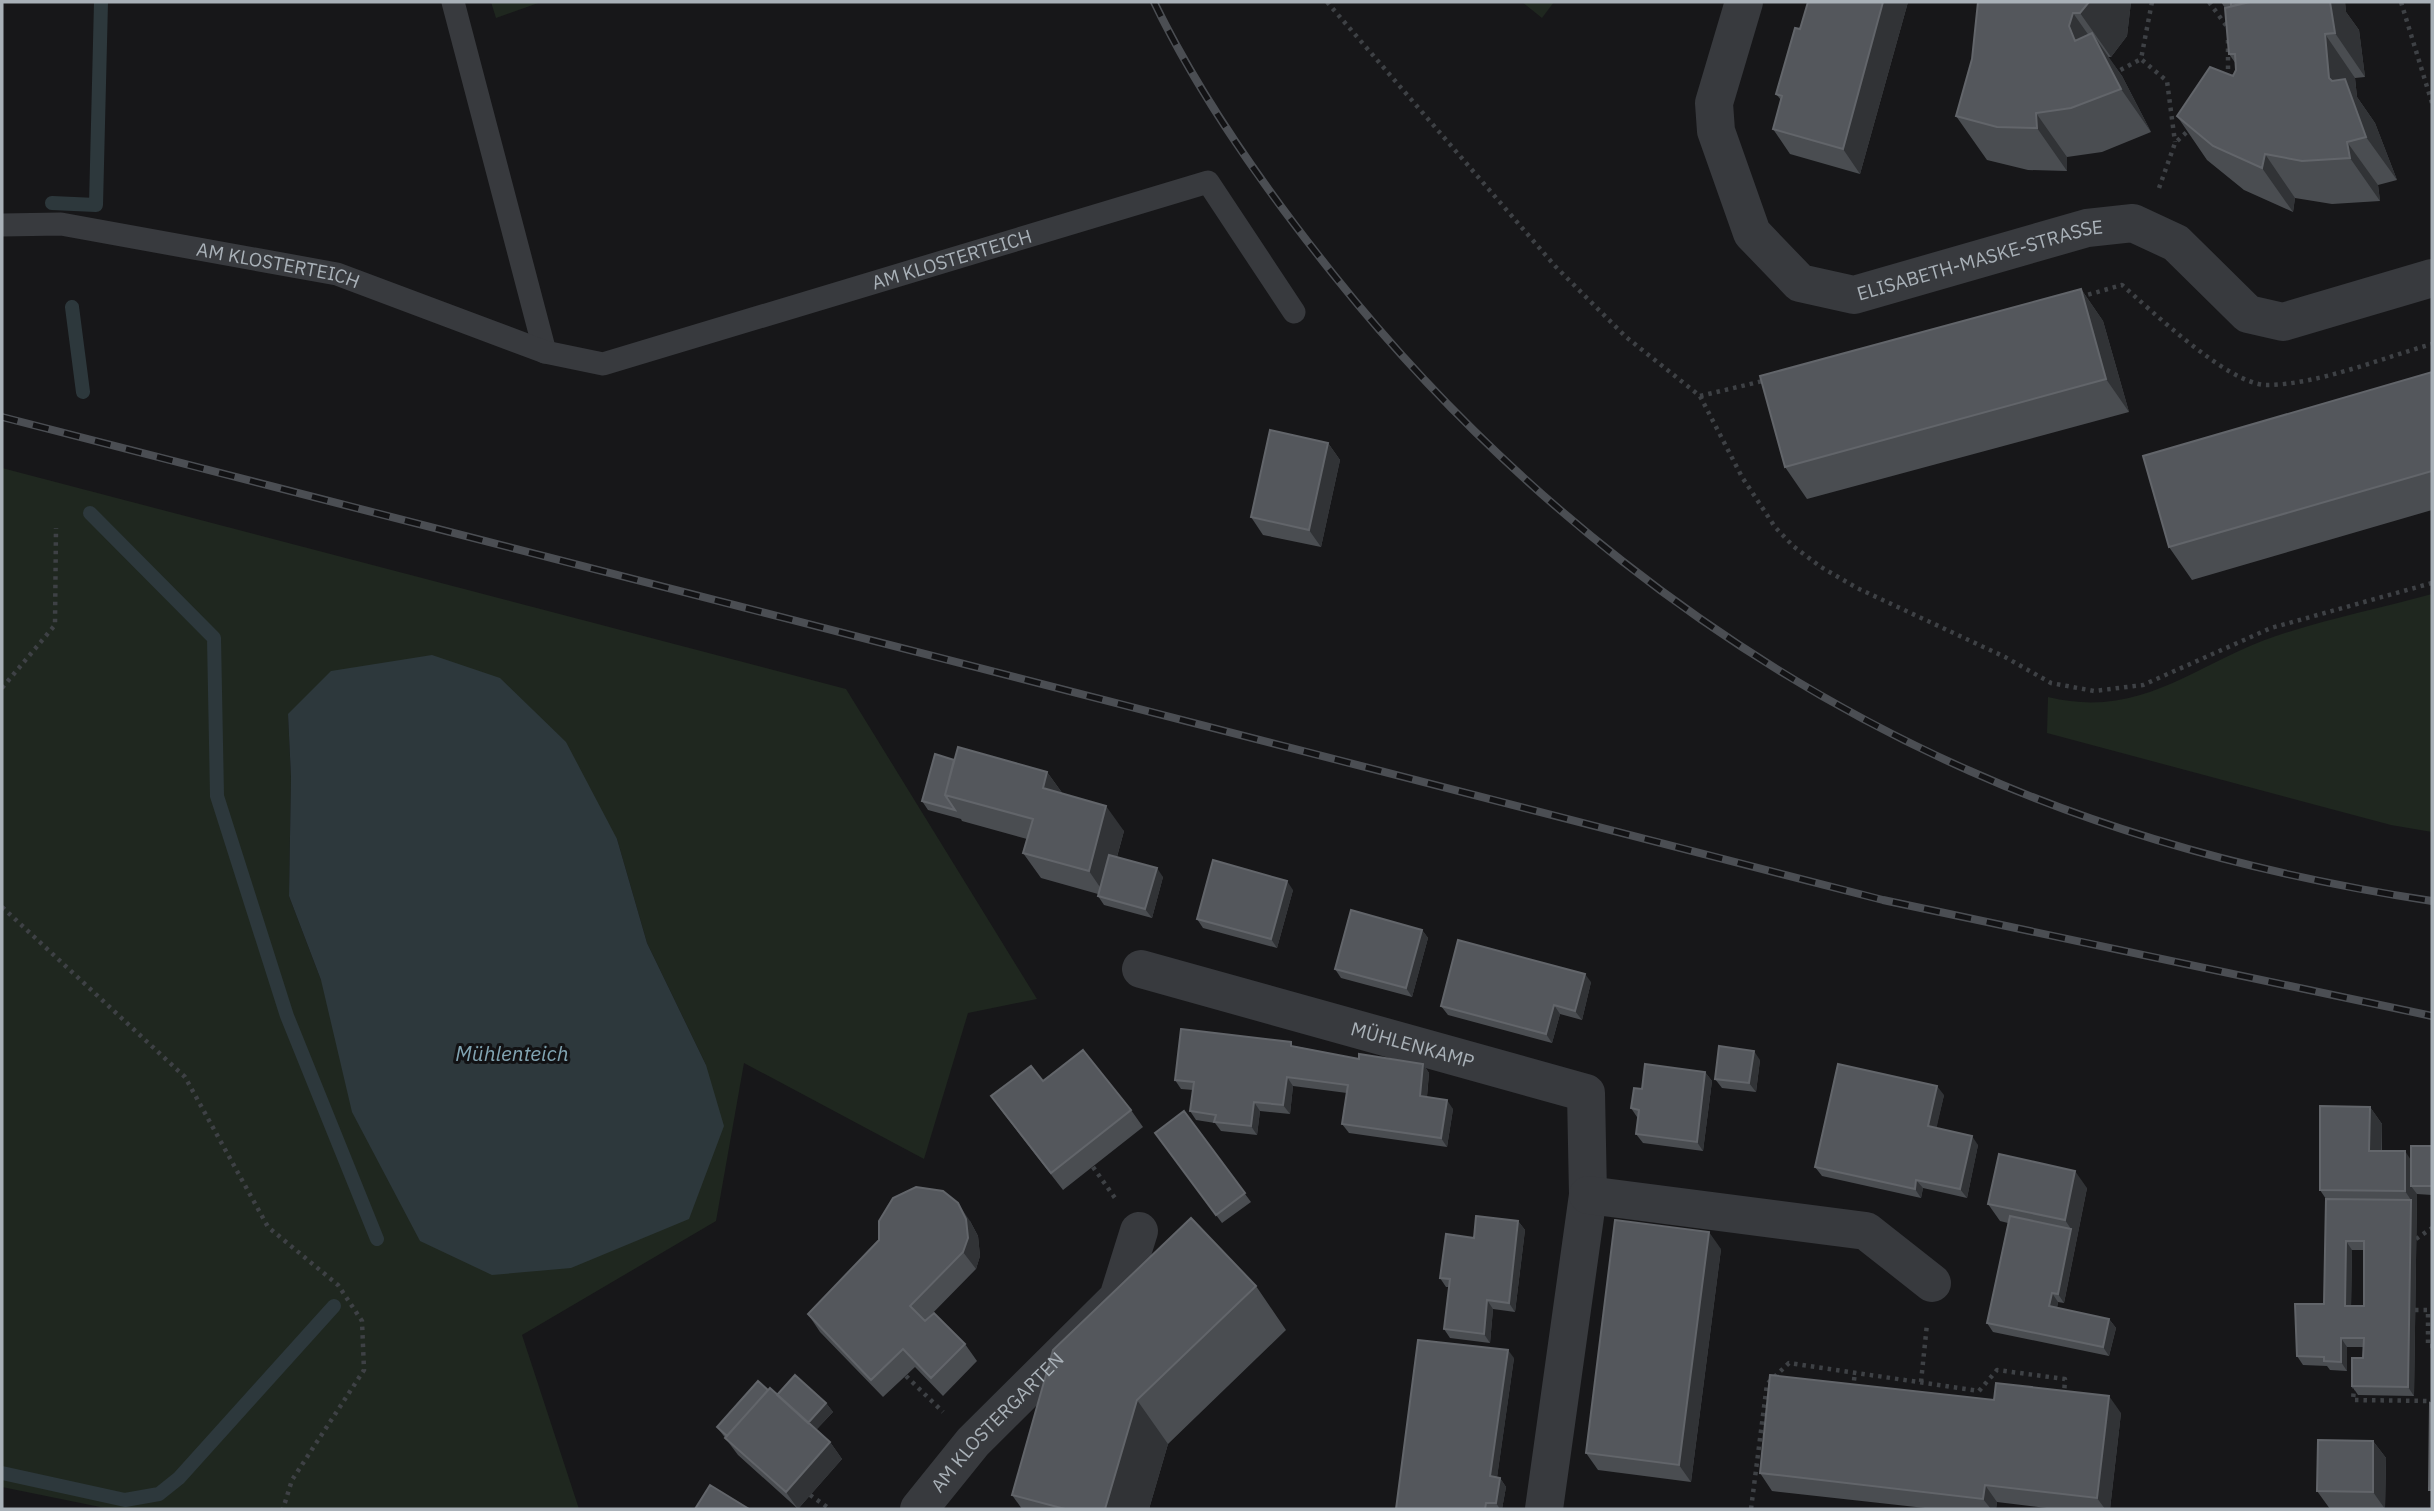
<svg xmlns="http://www.w3.org/2000/svg" width="2434" height="1511" font-family="'IBM Plex Sans',sans-serif">
<style>
.green{fill:#1f271f;fill-rule:evenodd}
.water{fill:#2d383c}
.lines{fill:none;stroke-linecap:round;stroke-linejoin:round}
.stream{stroke:#2d383c;stroke-width:14}
.path{stroke:#3e4145;stroke-width:4.5;stroke-dasharray:3.5 5;stroke-linecap:butt}
.service{stroke:#383a3e;stroke-width:23}
.minor{stroke:#383a3e;stroke-width:38}
.rail-casing{stroke:#4b4e53;stroke-width:8}
.rail{stroke:#121214;stroke-width:5;stroke-dasharray:16;stroke-linecap:butt}
.wall{fill:#4a4d51;fill-rule:evenodd}
.shaded-wall{fill:#313336}
.building{fill:#54575c;stroke:#62656a;stroke-width:2;fill-rule:evenodd}
.labels{text-anchor:middle;dominant-baseline:central;stroke-width:6;stroke-linejoin:round;paint-order:stroke}
.street-label{font-size:19px;fill:#a9b1b8;stroke:#121214}
.water-label{font-size:21px;font-style:italic;fill:#81a4b2;stroke:#121214}
</style>
<rect width="100%" height="100%" fill="#171719"/>
<path class="green" d="M491 2H541L496 18Z
M1522 2H1554L1542 18Z
M2 468 846 689 1037 999 968 1013 924 1159 744 1063 716 1221 522 1335 579 1509H110L2 1487ZM288 714 617 839 647 943 706 1065 321 980 289 896 291 777Z
M2432 594V832L2391 825 2047 733 2048 697C2142 720 2194 664 2276 636 2327 619 2381 608 2432 594Z"/>
<path class="water" d="M432 655 500 678 566 742 617 839 647 943 706 1065 724 1126 689 1219 571 1268 492 1275 420 1241 352 1112 321 980 289 896 291 777 288 714 331 671Z"/>
<g class="lines">
<path class="stream" d="M52 203 96 205 101 2
M72 307 83 392
M90 513 214 638 217 796 287 1016 377 1239
M2 1473 125 1500 159 1494 179 1478 334 1306"/>
<path class="path" d="M1327 2 1555 266 1626 337 1700 396 1742 477 1775 527 1793 546 1821 567 1857 588 2005 657 2051 683 2094 691 2143 685 2271 628 2432 583
M2152 2 2141 59 2167 81 2175 142
M2209 2 2228 28
M2401 2 2432 103
M2228 40V80
M2113 74 2141 59
M2159 188 2175 143 2190 129
M2080 297 2122 285C2152 311 2228 384 2266 385 2317 385 2382 358 2432 344
M1700 396 1767 380
M2 688 55 625 56 528
M2 907 185 1077 268 1227 338 1285 362 1321 364 1370 292 1480 283 1509
M1093 1167 1115 1198
M2416 1239 2432 1228
M2415 1310H2428V1346H2432
M906 1376 943 1412
M1921 1382 1927 1324
M2357 1388H2354L2353 1400 2432 1401
M1853 1389 1855 1372
M810 1495 830 1509
M1751 1509 1767 1384 1789 1363 1979 1391 1997 1370 2065 1379 2064 1395"/>
<g class="service">
<path d="M453 2 545 352"/>
<path id="s1" d="M2 225 61 224 337 274 545 352 603 364 1208 182 1294 312"/>
</g>
<g class="minor">
<path id="s2" d="M1744 2 1714 103 1716 131 1752 233 1800 283 1854 295 2087 228 2133 223 2176 243 2248 314 2283 322 2432 278"/>
<path id="s3" d="M1141 969 1586 1093 1588 1195 1544 1509"/>
<path d="M1588 1195 1866 1231 1932 1283"/>
<path id="s4" d="M919 1509 973 1442 1118 1298 1139 1231"/>
</g>
<defs>
<path id="rail" d="M1154 2C1201 99 1266 190 1333 274 1501 485 1723 662 1970 771 2116 836 2274 877 2432 901
M2 417 1883 900 2432 1016"/>
</defs>
<use href="#rail" class="rail-casing"/>
<use href="#rail" class="rail"/>
</g>
<path class="wall" d="M1808 2H1908L1860 174 1790 154 1773 129 1781 100 1776 94 1800 29Z
M1978 2H2131L2127 36 2111 57H2108L2122 76 2151 132 2102 152 2067 157V171L2028 170 1987 160 1956 116 1972 59Z
M2221 2H2345L2346 12 2359 30 2365 77 2355 78 2357 97 2375 123 2397 180 2378 185 2380 201 2332 204 2295 198 2293 212 2244 190 2207 160 2177 116 2233 76 2236 70V64L2229 54 2225 8Z
M2081 289 2103 321 2129 412 1807 499 1785 467Z
M2432 372V510L2192 580 2169 547Z
M1328 443 1340 460 1321 547 1263 535 1251 517Z
M954 760 1047 772 1063 794 1124 831 1117 857 1163 877 1152 918 1104 905 1098 896V894L1041 878 1023 853 1027 839 962 821 961 819 928 810 922 801Z
M1293 890 1277 948 1203 928 1197 919Z
M1422 930 1428 938 1412 997 1341 978 1335 969Z
M1591 982 1582 1020 1560 1014 1552 1043 1448 1015 1441 1006Z
M1294 1046 1359 1059 1423 1064 1429 1073 1427 1097 1453 1109 1447 1147 1349 1133 1342 1124 1347 1093 1293 1086 1290 1114 1260 1111 1257 1135 1221 1131 1215 1123 1196 1120 1190 1111 1193 1090 1181 1089 1175 1080Z
M1760 1060 1756 1092 1722 1088 1715 1079Z
M1705 1072 1712 1081 1703 1151 1643 1143 1636 1134 1638 1117H1637L1631 1108 1642 1089Z
M1944 1095 1936 1128 1978 1145 1967 1198 1923 1188 1921 1198 1822 1176 1815 1167Z
M991 1096 1131 1110 1143 1127 1063 1190 1004 1114Z
M2370 1107 2382 1124V1151L2411 1160 2432 1146V1195L2417 1194 2414 1396 2358 1395 2352 1386 2363 1358V1347H2347V1371L2330 1370 2327 1366 2303 1365 2297 1356 2324 1304 2326 1199 2320 1190ZM2352 1250H2364V1306H2351Z
M1184 1111 1251 1202 1222 1223 1155 1133Z
M2087 1188 2064 1303 2058 1302 2057 1308 2109 1319 2116 1328 2109 1356 1993 1332 1987 1323 2008 1223 2000 1221 1988 1204Z
M970 1221 978 1236 980 1256 976 1269 925 1321 965 1344 977 1361 943 1396 915 1367 883 1397 820 1332 808 1314 879 1240Z
M1518 1221 1525 1230 1515 1312 1493 1309 1490 1343 1450 1338 1444 1329 1449 1287H1446L1440 1278 1474 1238Z
M1721 1249 1691 1482 1598 1470 1586 1453Z
M1256 1286 1286 1330 1168 1444 1149 1509H1022L1012 1495Z
M1514 1358 1497 1477 1500 1478 1506 1487 1502 1509H1396Z
M768 1390 777 1395 826 1403 833 1412 816 1430 830 1442 842 1459 798 1509 738 1455 717 1427Z
M1994 1400 2121 1413 2110 1509H2055L1997 1502 1996 1509H1934L1772 1491 1760 1473Z
M2373 1441 2386 1458 2385 1509H2330L2317 1491Z"/>
<path class="shaded-wall" d="M1883 2H1908L1860 174 1843 149Z
M2089 2H2131L2127 36 2111 57 2080 13Z
M2330 2H2345L2346 12 2359 30 2365 77 2335 33Z
M2073 13 2104 57 2075 41 2069 26Z
M2092 33 2122 76 2151 132 2121 89Z
M2325 34 2355 78 2357 97 2375 123 2397 180 2366 137 2329 78Z
M2036 113 2067 157V171L2037 128Z
M2347 142 2378 185 2380 201 2350 158Z
M2265 154 2295 198 2293 212 2262 168Z
M2081 289 2103 321 2129 412 2106 379Z
M1328 443 1340 460 1321 547 1309 530Z
M1047 772 1065 797 1043 788Z
M1106 806 1124 831 1106 896 1089 871Z
M1157 868 1163 877 1152 918 1145 909Z
M1287 881 1293 890 1277 948 1271 939Z
M1422 930 1428 938 1412 997 1406 988Z
M1585 974 1591 982 1582 1020 1575 1011Z
M1554 1005 1560 1014 1552 1043 1546 1034Z
M1754 1051 1760 1060 1756 1092 1749 1083Z
M1423 1064 1429 1073 1426 1105 1420 1096Z
M1705 1072 1712 1081 1703 1151 1697 1142Z
M1287 1077 1293 1086 1290 1114 1283 1105Z
M1937 1086 1944 1095 1935 1135 1928 1126Z
M1447 1100 1453 1109 1447 1147 1441 1138Z
M1254 1102 1260 1111 1257 1135 1251 1126Z
M2370 1107 2382 1124 2381 1168 2369 1151Z
M1972 1136 1978 1145 1967 1198 1960 1189Z
M2405 1151 2417 1169 2411 1186 2417 1194 2414 1396 2408 1387 2411 1200 2405 1191Z
M2075 1171 2087 1188 2064 1303 2058 1294 2071 1229 2065 1220Z
M1916 1180 1923 1188 1921 1198 1915 1189Z
M958 1203 970 1221 978 1236 980 1256 976 1269 963 1252Z
M1518 1221 1525 1230 1515 1312 1509 1303Z
M1709 1232 1721 1249 1691 1482 1679 1465Z
M2346 1241 2352 1250 2351 1315 2345 1306Z
M2052 1293 2058 1302 2055 1315 2049 1306Z
M1487 1300 1493 1309 1490 1343 1484 1334Z
M2109 1319 2116 1328 2109 1356 2103 1347Z
M2341 1338 2347 1347V1371L2341 1362Z
M1508 1350 1514 1358 1496 1485 1490 1476Z
M2109 1396 2121 1413 2110 1509H2105L2097 1498Z
M1137 1400 1168 1444 1149 1509H1105Z
M826 1403 833 1412 813 1433 807 1424Z
M2373 1441 2386 1458 2385 1509 2373 1492Z
M830 1442 842 1459 798 1509 786 1492Z
M1500 1478 1506 1487 1502 1509H1500L1496 1503Z
M1985 1485 1997 1502 1996 1509H1991L1983 1499Z"/>
<path class="building" d="M1808 2H1883L1843 149 1773 129 1782 96 1776 94 1795 28 1800 29Z
M1978 2H2089L2080 13H2073L2069 26 2075 41 2092 33 2121 89 2071 108 2036 113 2037 128 1997 127 1956 116 1972 59Z
M2231 2H2250L2231 6Z
M2250 2H2330L2335 33 2325 34 2329 78 2332 81 2345 79 2366 137 2347 142 2350 158 2302 161 2265 154 2262 168 2213 146 2177 116 2210 67 2233 76 2236 70 2235 54H2229L2225 8Z
M2081 289 2106 379 1785 467 1760 376Z
M2432 372V471L2169 547 2143 456Z
M1270 430 1328 443 1309 530 1251 517Z
M958 747 1047 772 1043 788 1106 806 1089 871 1023 853 1033 819 945 795Z
M935 754 954 760 945 795 955 810 922 801Z
M1109 855 1157 868 1145 909 1098 896Z
M1213 860 1287 881 1271 939 1197 919Z
M1351 910 1422 930 1406 988 1335 969Z
M1458 940 1585 974 1575 1011 1554 1005 1546 1034 1441 1006Z
M1181 1029 1291 1042V1046L1359 1059V1054L1423 1064 1420 1096 1447 1100 1441 1138 1342 1124 1348 1085 1287 1077 1283 1105 1254 1102 1251 1126 1214 1122 1216 1115 1190 1111 1194 1082 1175 1080Z
M1719 1046 1754 1051 1749 1083 1715 1079Z
M1083 1050 1131 1110 1051 1173 991 1096 1031 1066 1043 1081Z
M1645 1064 1705 1072 1697 1142 1636 1134 1639 1110 1631 1108 1634 1088 1642 1089Z
M1838 1064 1937 1086 1928 1126 1972 1136 1960 1189 1916 1180 1915 1189 1815 1167Z
M2320 1106 2370 1107 2369 1151H2405V1191L2320 1190Z
M1184 1111 1245 1193 1216 1215 1155 1133Z
M2411 1146H2432V1186H2411Z
M1999 1154 2075 1171 2065 1220 1988 1204Z
M916 1187 943 1191 958 1203 966 1219 968 1238 963 1252 910 1306 925 1321 934 1313 965 1344 931 1378 903 1349 871 1380 808 1314 879 1240V1221L893 1198Z
M2326 1199 2411 1200 2408 1387 2352 1386V1358H2363L2364 1338H2341V1362L2324 1361V1357L2297 1356 2295 1304H2324ZM2346 1241H2364V1306H2345Z
M1476 1216 1518 1221 1509 1303 1487 1300 1484 1334 1444 1329 1450 1279 1440 1278 1446 1234 1474 1238Z
M2010 1216 2071 1229 2058 1294 2052 1293 2049 1306 2109 1319 2103 1347 1987 1323Z
M1191 1218 1256 1286 1137 1400 1105 1509H1065L1012 1495 1053 1350Z
M1615 1220 1709 1232 1679 1465 1586 1453Z
M1418 1340 1508 1350 1490 1476 1500 1478 1496 1503H1486L1485 1509H1396Z
M795 1375 826 1403 808 1423 777 1395Z
M1770 1375 1994 1400 1996 1383 2109 1396 2097 1498 1985 1485 1983 1499 1760 1473Z
M758 1381 768 1390 727 1436 717 1427Z
M770 1388 830 1442 786 1492 725 1438Z
M2430 1403 2432 1404V1490H2429Z
M2318 1440 2373 1441V1492L2317 1491Z
M710 1485 749 1509H695Z"/>
<g class="labels">
<g class="street-label">
<text stroke="none"><textPath href="#s1" startOffset="985">AM KLOSTERTEICH</textPath></text>
<text stroke="none"><textPath href="#s2" startOffset="497">ELISABETH-MASKE-STRASSE</textPath></text>
<text stroke="none"><textPath href="#s1" startOffset="280">AM KLOSTERTEICH</textPath></text>
<text stroke="none"><textPath href="#s3" startOffset="282">MÜHLENKAMP</textPath></text>
<text stroke="none"><textPath href="#s4" startOffset="117">AM KLOSTERGARTEN</textPath></text>
</g>
<g class="water-label">
<text x="512" y="1053">Mühlenteich</text>
</g>
</g>
<rect width="2434" height="1511" fill="none" stroke="#a9b1b8" stroke-width="7"/>
</svg>
